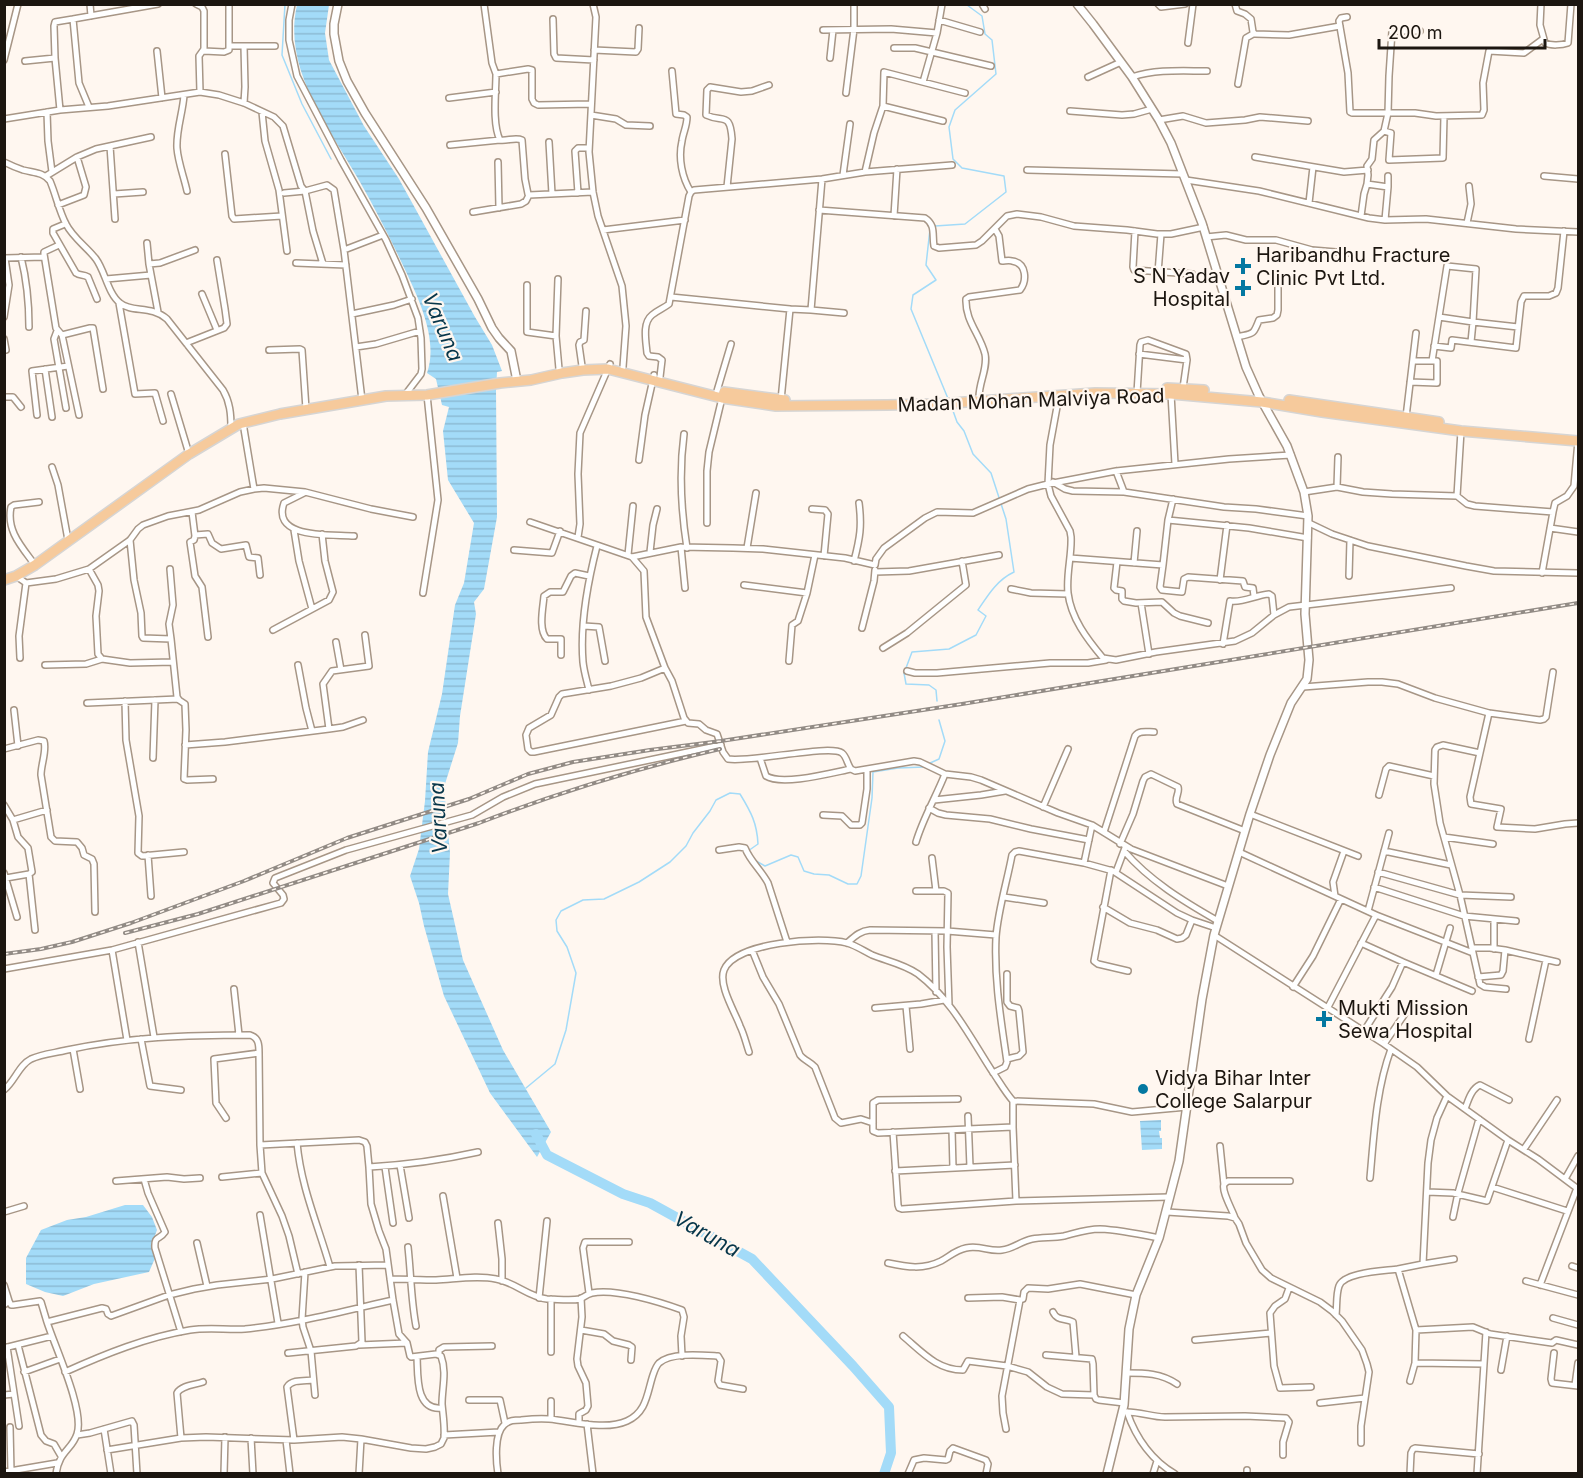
<svg xmlns="http://www.w3.org/2000/svg" width="1583" height="1478" font-family="Inter,sans-serif">
<style>
.water{fill:url(#water-rules)}
.lines{fill:none;stroke-linecap:round;stroke-linejoin:round}
.stream{stroke:#a3dbf8;stroke-width:1.5}
.river{stroke:#a3dbf8;stroke-width:10}
.minor-casing{stroke:#a79686;stroke-width:8}
.tertiary-casing{stroke:#a79686;stroke-width:10}
.trunk-casing{stroke:#d6d5d4;stroke-width:12}
.minor{stroke:#fff;stroke-width:5}
.tertiary{stroke:#fff;stroke-width:7}
.trunk{stroke:#f6ca9c;stroke-width:9}
.rail-casing{stroke:#928b85;stroke-width:4}
.rail{stroke:#fff7f0;stroke-width:1.5;stroke-dasharray:4.5;stroke-linecap:butt}
.poi-dot{fill:#0478a1;stroke:#fff7f0;stroke-width:2}
.labels{text-anchor:middle;dominant-baseline:central;stroke-width:4.5;stroke-linejoin:round;paint-order:stroke}
.poi-label{font-size:20px;fill:#1c1610;stroke:#fff7f0;text-anchor:start}
.street-label{font-size:20px;fill:#1c1610;stroke:#fff7f0}
.water-label{font-size:21px;font-style:italic;fill:#07364a;stroke:#fff7f0}
</style>
<defs>
<pattern id="water-rules" width="6" height="5" patternUnits="userSpaceOnUse" patternTransform="scale(1.5)"><rect width="6" height="5" fill="#a3dbf8"/><path d="M0 2.5h6" fill="none" stroke="#8cbbd4"/></pattern>
</defs>
<rect width="100%" height="100%" fill="#fff7f0"/>
<path class="water" d="M297 5H329L325 33 329 60 364 126 399 179 475 317 492 345 502 371 497 372 496 390 497 517 484 589 474 602 476 614 460 716 458 743 444 787 450 853 448 894 463 960 503 1050 551 1132 537 1157 490 1093 444 996 424 926 419 903 410 876 419 849 425 801 428 752 442 694 455 605 464 583 474 523 448 480 443 431 449 407 442 405 436 379 427 373C438 342 421 304 408 276 393 244 377 212 360 182 330 129 282 69 297 5Z
M1161 1120V1131H1159L1160 1138H1162V1149L1142 1150 1140 1121Z
M125 1205H143L152 1217 157 1230 153 1241 156 1256 149 1272 94 1284 63 1296 45 1292 26 1284V1258L41 1230 67 1220 86 1217Z"/>
<g class="lines">
<path class="stream" d="M285 4 282 55 302 104 331 159
M935 226 965 224 1006 192 1004 176 962 168 953 159 949 127 955 110 996 74 992 40 985 34 982 16 967 5 958 4
M931 229H930L926 265 936 280 913 295 911 309 949 401
M906 668 912 652 949 649 976 635 986 616 978 610C988 595 997 580 1014 572L1006 519 991 473 973 454 964 431 957 422 952 408
M904 673 906 684 929 685 936 690 937 701
M928 764 939 759 945 741 939 720
M756 861 765 866 791 855 798 857 804 871 814 874 829 875 848 884H857L861 876 872 798 873 772 898 768 924 767
M526 1088 555 1064 566 1030 576 973 567 947 557 931 556 920 561 911 583 900 604 899 639 882 670 862 686 846 693 833 710 811 716 800 730 793 740 794C751 812 757 823 758 844L748 851"/>
<path class="river" d="M536 1134 547 1155 623 1194 650 1203 752 1259 853 1366 889 1407 891 1453 884 1474"/>
<defs>
<path id="minor" d="M90 4 91 16
M196 4 202 7 204 11V49L199 56 200 92
M292 4 289 20V40L297 76 341 160 386 240 402 275 418 318 421 338 422 369 421 374 405 395
M484 4 492 63 496 74 528 69 532 70V99L534 103 538 105 591 104
M593 4 596 17 589 152 593 192 598 216 622 286 626 326 623 367
M982 4 985 9
M1158 4 1161 7 1185 4
M1235 4 1237 11 1245 14 1251 19 1253 32 1255 34 1289 35 1340 26
M1541 4 1540 25 1545 43C1551 46 1562 45 1568 43L1571 4
M1347 17 1341 18 1339 21 1348 73 1350 112 1352 113H1388L1384 131 1374 140 1372 159 1367 166 1368 175 1367 184 1388 187 1385 220
M553 19 554 54 556 58 594 60
M939 20 980 32
M823 30 891 29 937 33
M1420 31H1392L1389 76 1388 113H1415L1436 116 1482 115 1484 110 1483 83 1489 51 1524 53 1543 39
M1188 43 1193 4
M229 46H275
M894 48H915L991 66
M594 50 636 52 638 49 639 28
M157 51 162 98
M204 51 224 52 229 50V4
M55 58 54 26 55 22 73 19
M830 58 833 30
M4 60 18 4
M25 61 55 58 60 110
M672 71 676 114 684 115 687 117C687 126 683 133 682 141 678 158 682 178 691 192
M496 74C496 92 492 124 500 140 507 141 516 137 522 140L525 179 528 194 529 195 593 192
M1088 77 1121 62
M1132 77C1157 69 1181 71 1207 71
M923 82 937 33 942 4
M1238 84 1246 38 1253 34
M846 93 854 29V4
M184 95C183 112 176 130 177 148 178 162 184 177 187 191
M449 98 496 92
M244 103 245 87 244 46
M883 106 943 121
M89 107 79 83 73 19 158 4
M1070 111 1122 115 1134 114 1152 109
M47 112 48 141 52 172
M262 112 265 141 279 190 287 251
M591 115 616 119 626 125 650 126
M4 119 60 110 108 106 200 92 219 95 244 103 274 117 283 126 301 186 305 191 327 185 334 190 344 250 362 400
M1159 120 1183 116 1206 123 1245 120 1260 117 1308 121
M1384 131 1391 133 1389 160 1443 158 1444 116
M549 142 552 194
M450 145 500 140
M110 146 115 219
M225 154 232 216 234 219 282 216
M1255 157 1344 172 1368 170
M4 162C10 165 17 168 23 170 34 173 43 172 50 181 56 195 59 211 66 224 73 238 87 247 96 259 105 271 108 294 120 303 132 313 151 305 167 319L223 390C230 402 231 414 231 428
M498 162 499 208
M1027 170 1183 174
M865 172 874 133 883 106 884 72 965 93
M843 175 850 124
M46 176 77 157 96 149 151 137
M1544 176 1578 179
M1186 180 1259 191 1369 218 1385 220 1426 219 1516 229 1578 232
M727 187 732 139C730 111 723 123 706 115L707 90 710 87 741 92 752 91 769 85
M1388 187V176
M284 193 305 191 313 231 323 264
M578 193 575 151 578 148H589
M114 194 143 192
M1309 203 1313 167
M58 205 84 195 86 187 77 157
M819 210 925 218C936 225 932 235 934 246L939 248 976 245 982 241 1007 216 1017 214 1041 217 1074 226 1127 230 1157 234H1171L1204 227
M473 212 521 204 526 201 529 195
M894 216 897 169
M1361 216 1364 194 1367 184
M1467 223 1471 204 1469 186
M65 224 53 229V233L76 273C80 276 83 274 88 277L97 299
M603 230 685 220
M1135 231 1133 267 1134 270 1192 274
M1206 237 1226 235 1246 240H1276L1312 250 1348 253
M147 243 149 264 158 312
M59 245 44 252V254L56 328 62 335 79 415
M344 250 383 235
M21 257C27 281 29 303 29 327
M296 263 346 265
M149 264 160 263 195 250
M1158 273 1161 234
M106 279 151 275
M558 279 556 336 559 369
M527 285V332L556 336
M202 294 217 330
M671 297 790 309
M119 303 135 394 155 393 163 421
M811 310 844 313
M352 314 394 305 412 299
M4 317 9 285 5 258 44 257
M1439 317 1473 322 1471 342
M57 331 54 339 66 408
M62 335 90 328H93L103 389
M1237 337C1253 333 1253 336 1259 320L1273 318 1277 315 1278 310V282
M4 339 6 350
M186 343 224 328 227 324 225 309 217 260
M1434 346 1451 348 1452 340 1516 348 1521 302 1524 296H1549L1556 293 1558 288 1564 231
M356 347 376 344 420 331
M269 350 300 349 302 350 306 409
M1139 354 1187 360
M1432 361 1447 266 1476 269 1473 322 1518 327
M582 366 579 345 580 342 584 340 586 311
M45 369 52 417
M660 377 662 360 658 357 649 356 647 353C646 341 642 323 652 315 658 310 664 308 669 304L689 196 691 192 694 190 822 179 865 172 952 165
M1410 382 1437 383V361H1413
M717 391 731 344
M1137 393 1140 345 1141 342 1148 340 1186 354 1187 360 1183 388
M171 394 189 454
M1171 394 1175 464
M1059 396 1050 445 1048 484 1051 496 1070 531 1071 537C1072 555 1066 574 1068 593 1071 618 1087 639 1103 658L1116 660 1156 652 1235 641 1252 633 1274 615 1289 607 1451 588
M4 397H13L21 407
M979 397C979 382 988 368 985 354 980 334 965 321 966 299L969 297 1020 290C1027 281 1027 263 1012 261 1009 260 1005 261 1002 261L999 236 995 229
M781 400 790 309 811 310 822 179
M37 415 32 371 68 366
M1406 417 1416 333
M243 423 254 489
M684 434C679 472 681 510 687 548
M639 460 645 415 654 375
M52 467 58 485 68 540
M1116 471 1124 492 1224 507 1256 509 1308 516
M1053 482 1065 489 1073 491 1124 492
M1337 487 1338 457
M1304 492 1337 487 1363 492 1392 494 1457 496 1461 431
M304 493 284 503C271 540 333 534 354 536
M1457 496 1467 504 1475 506 1553 512 1542 573
M812 509 825 510 828 514 824 556
M192 512 195 536 194 540 190 542 195 576 202 587 208 637
M1553 512 1555 503 1567 496 1574 486 1578 441
M1168 520 1249 528 1308 538
M530 522 632 557 681 547 733 548 763 549 845 558 875 565 876 559 884 548 925 518 937 512 973 513 1028 489 1048 484 1116 471 1229 459 1291 455
M707 523V471L709 452 722 398
M1309 523 1332 534 1368 546 1466 566 1494 571 1578 573
M1550 528 1578 532
M294 530 299 561 312 609
M195 535 208 534 212 543 221 549 246 545 249 557 258 558 260 575
M578 537 580 524 578 474 580 433 610 364
M130 540 134 580 141 613 142 636 143 638 171 639 177 697 179 700 185 704 186 730 184 779 187 780 213 779
M681 547 685 588
M747 548 756 493
M514 550 552 553 560 531
M650 552 653 525 657 509
M628 555 633 506
M632 557 644 571 646 617 665 668 672 681 684 718 688 723 699 724 706 730 717 734 723 752 728 759C751 763 830 744 842 753 847 757 847 764 851 769L855 771 914 761 920 762 945 774 971 777 981 780 1058 813 1092 825 1131 849 1228 886
M1070 558 1163 565 1168 520 1173 499
M854 561C860 538 862 526 859 503
M1117 562 1114 588 1116 590 1122 591V599L1124 601 1136 603 1162 602 1174 613 1180 616 1208 623
M1134 563 1137 531
M35 565C22 547 6 531 11 507L14 505 39 502
M1163 565 1160 587 1162 590 1182 592 1184 579 1188 577 1243 581 1245 587 1253 588 1254 596
M89 569 98 585 99 591 96 616 98 654 102 659 130 663 173 662
M170 569 173 605 169 624 171 639
M875 572 909 571 999 555
M16 576 26 583 56 579 89 569 130 540 138 529 143 525 168 516 199 510 240 492 254 489 264 488 305 492 371 509 413 517
M1349 576 1350 540
M1220 580 1227 525
M744 585 807 593
M1011 589 1031 593 1068 594
M423 593 438 500 427 395
M1141 603 1149 654
M584 626 599 627 605 661
M862 628 874 581 875 570
M273 630 329 600 333 592 325 561 322 534
M336 642 341 670
M1223 644 1230 601C1244 603 1255 595 1269 594L1272 596 1274 615
M883 648 907 633 966 585 962 561
M561 655V639H547C538 630 543 608 544 596L550 592H563L571 576 575 573 589 576
M20 658 19 636 26 583
M789 661 792 625 798 621 807 593 815 555
M45 665 86 664 102 659
M298 665 306 708 312 731
M665 668 641 678 611 686 562 694 559 697 551 715 529 728 526 735 528 749 531 752H534L686 721
M907 671 915 673H937L1050 663H1088L1106 660
M1303 687 1368 682H1382L1398 684 1435 698 1489 713 1470 797 1471 804 1501 809 1497 827 1535 829 1565 824 1578 823
M589 690C587 681 584 672 583 662 580 626 588 581 597 546
M125 701 126 740 139 816 138 853 142 856 184 852
M87 703 178 699
M14 710 18 746
M1489 713 1540 720 1544 719 1546 717 1553 672
M329 729 323 684 332 671 369 666 365 635
M185 745 225 742 329 729 343 727 363 720
M4 749 38 740 44 741C47 751 41 764 41 775L51 837 55 841 77 842 82 848 84 855 92 859 94 864 95 912
M1480 753 1443 745 1437 747 1435 750 1434 784 1440 823 1460 895 1480 984 1485 987 1506 989
M153 758 155 700
M760 758 766 776C782 786 831 773 851 769
M1379 795 1386 769 1389 766 1434 776
M934 800 981 795 1005 791
M4 805 13 820 47 810
M1043 807 1068 749
M929 808 938 813 946 815 990 819 1031 829 1089 840
M1250 814 1358 856
M823 815 842 816 851 825H860L862 823 867 789V769
M1104 832 1135 736C1139 730 1147 732 1154 732
M1444 837 1493 844
M916 842C923 818 936 797 945 774
M1120 844 1133 814 1143 781 1145 777 1151 774 1178 787C1180 793 1174 798 1177 804L1245 831
M719 850 739 847 745 848C750 861 761 870 768 883L787 942
M1124 851C1150 881 1183 901 1218 921
M1384 851 1451 865
M1239 852 1376 915 1327 1009
M148 855 151 896
M932 858 936 891
M1084 863 1113 871 1177 913 1192 920 1216 928
M1111 870 1094 961 1098 964 1128 971
M1116 872 1125 848
M1378 872 1460 895 1511 897
M4 873 17 917
M29 874 35 930
M6 878 29 874 32 872 28 848 18 837 13 820
M1374 887 1464 916 1516 921
M916 891H944L948 893 947 947 949 1005
M1335 896 1333 882 1344 851
M1004 897 1044 903
M1103 907 1130 923 1157 930 1177 939 1182 938 1186 935 1192 920
M1368 911 1389 833
M1376 915 1473 953
M935 931 936 992
M1214 935 1384 1044 1417 1067 1447 1096 1508 1140 1538 1159 1578 1189
M138 942 154 1037
M847 943C855 936 860 931 870 930L947 931 996 935
M1361 943 1403 962 1472 991
M1472 948H1490L1505 950 1503 971 1501 975 1478 977
M1494 949V919
M112 950 127 1040
M752 950 763 977 779 1004 800 1055C804 1060 810 1062 815 1067L835 1118 841 1123 861 1119 873 1123
M1505 950 1557 962
M4 969 112 950 281 903 284 899 283 895 273 883 275 878 346 850 472 815 503 797 535 784 721 745
M1436 975 1450 928
M1293 987 1313 956 1341 899
M234 989 239 1035
M906 1006 910 1049
M875 1008 921 1004 944 1000
M1364 1031 1392 987 1403 962
M141 1039 150 1086 181 1090
M1529 1039 1546 960
M1384 1044 1411 1005
M73 1049 80 1089
M749 1052C746 1043 744 1034 740 1026 735 1012 718 985 724 970 735 942 821 936 847 943 855 945 864 951 872 955 887 961 904 964 918 974 951 999 970 1037 992 1071 999 1081 1005 1092 1013 1101L1094 1104 1132 1112 1187 1107
M1007 1059 1019 1056 1023 1052 1019 1011 1018 1008 1010 1006 1007 1002V974
M993 1073 1005 1067 1007 1062C1001 1020 994 980 996 937 998 910 1007 882 1012 855L1015 852 1019 851 1084 863 1092 825
M4 1090C15 1081 19 1065 31 1059 42 1054 55 1053 67 1050 127 1037 188 1035 250 1035 259 1038 259 1045 259 1053L260 1145 359 1140 365 1142 367 1146 369 1167 371 1204 379 1231 386 1249 393 1300 399 1334 407 1343 410 1356 411 1357 436 1354 441 1356C447 1372 442 1388 442 1404 443 1415 445 1427 444 1438L441 1444 435 1447 426 1449 411 1448 361 1439 342 1437 294 1440 206 1437 181 1438 107 1450
M958 1099 878 1100 873 1103V1131L878 1133 1013 1127
M1013 1101V1127L1016 1201
M1465 1109C1468 1101 1471 1089 1480 1085L1509 1100
M968 1116 970 1167
M226 1118 216 1103 214 1059 259 1053
M952 1130 953 1168
M893 1132 898 1205 899 1208 902 1209 1016 1201 1169 1197
M297 1143C301 1187 318 1225 330 1267
M260 1145 262 1173 282 1216 289 1236 298 1274
M1220 1146 1224 1185
M1524 1149 1557 1100
M400 1165 409 1218
M369 1167C406 1165 442 1160 478 1152
M385 1167 393 1223
M895 1171 1015 1165
M222 1177 262 1173
M1370 1178C1374 1134 1376 1090 1391 1049
M144 1179 148 1193 165 1232C160 1240 154 1235 155 1248L181 1332
M1565 1179 1578 1156
M116 1181 167 1177 184 1179 200 1178
M1492 1187 1567 1211
M1427 1192 1453 1193 1487 1201 1508 1140
M443 1196 457 1278
M4 1212 24 1206
M1167 1212 1228 1216 1235 1218 1239 1224 1246 1243 1262 1270 1271 1278 1320 1302 1332 1311 1342 1321 1362 1350 1367 1364 1369 1372 1361 1426V1443
M260 1215 278 1323
M1453 1217 1458 1193 1479 1119
M1235 1218C1233 1211 1221 1191 1224 1184 1225 1183 1227 1182 1228 1181H1290
M498 1223 502 1259V1281
M197 1243 207 1286
M408 1247C411 1274 411 1300 416 1326
M888 1263C907 1267 923 1270 941 1261 950 1256 956 1250 966 1248 981 1245 989 1252 1002 1250 1013 1249 1021 1241 1032 1239 1042 1237 1053 1238 1064 1236 1076 1233 1087 1229 1100 1229 1120 1230 1139 1234 1159 1238
M1423 1264 1454 1259
M1572 1266 1578 1268
M305 1272 302 1319 303 1327 311 1351 315 1395
M390 1279C405 1279 421 1280 436 1280 456 1279 477 1275 496 1279 515 1282 528 1297 547 1299 557 1299 570 1301 580 1299 584 1297 587 1294 592 1293 615 1288 660 1302 682 1310L684 1317 681 1336 682 1356
M1526 1281 1578 1295
M4 1285 9 1301 4 1305
M1540 1285 1577 1188
M1289 1288 1285 1299 1275 1306 1270 1313 1274 1366 1280 1388 1311 1387
M589 1293 583 1248 585 1242H629
M539 1298 547 1221
M968 1298 1002 1297 1020 1300 1023 1299 1024 1292 1028 1288 1048 1289 1080 1284 1136 1295
M551 1299V1352
M9 1301 11 1305H13L40 1301 41 1302 47 1322
M1053 1312C1057 1321 1065 1318 1073 1322L1076 1357
M1336 1315C1337 1306 1336 1294 1339 1286 1344 1272 1385 1271 1398 1269
M1553 1318 1578 1325
M581 1330 604 1334 613 1341 629 1345 632 1347 631 1360
M1416 1330 1473 1327 1490 1334 1552 1343 1556 1340 1578 1345
M903 1336C922 1352 937 1370 963 1370L968 1361 1007 1366 1028 1372 1047 1387 1062 1394 1094 1395
M1195 1340 1271 1333
M18 1345 41 1435 46 1441 54 1444 61 1456
M359 1345 407 1343
M7 1347 19 1426
M4 1348 52 1336
M288 1353 356 1346 362 1342 359 1265
M1554 1353 1551 1379 1552 1383 1578 1386
M439 1354V1350L444 1347 492 1346
M1046 1355 1092 1359 1093 1364 1094 1395 1096 1399 1099 1400 1124 1403
M417 1357C418 1375 415 1411 442 1408
M1415 1363 1484 1364
M1501 1370 1507 1336
M24 1372 60 1359
M65 1372C105 1354 147 1337 190 1330 208 1327 227 1330 245 1329 295 1324 344 1311 393 1300
M1126 1373C1145 1373 1161 1373 1177 1384
M1410 1381 1415 1363 1416 1330 1398 1269 1423 1264 1428 1163 1431 1140 1437 1118 1447 1096
M1575 1385 1578 1363
M4 1395 14 1394
M469 1400H500L505 1423
M1320 1403 1365 1398
M1127 1412C1141 1412 1152 1417 1165 1417L1245 1416 1286 1418 1289 1422 1283 1442V1455
M1127 1412C1136 1438 1150 1459 1175 1474
M551 1419V1401
M579 1423V1414L586 1410 588 1406 586 1383 578 1366 577 1359 582 1317 581 1298
M587 1424 593 1474
M10 1427 11 1472
M104 1429 111 1474
M1006 1429 1003 1413 1002 1396 1020 1300
M77 1435 90 1433 132 1421 134 1425 137 1474
M444 1435 499 1432
M181 1438 177 1393C182 1385 195 1385 203 1382
M251 1438 253 1474
M286 1440 290 1474
M294 1440 287 1387C292 1379 305 1381 313 1380
M4 1472 57 1463
M56 1474C59 1451 72 1450 77 1434 85 1411 55 1347 47 1322L102 1308 106 1309 108 1314 111 1316 169 1295 194 1289 217 1285 272 1279 335 1266 388 1265
M224 1474 225 1437
M359 1474 361 1439
M498 1474C496 1461 494 1434 504 1425 509 1420 515 1420 521 1420 530 1419 540 1418 549 1419 572 1421 605 1431 627 1421 647 1412 647 1393 653 1375 654 1372 656 1366 659 1363 671 1352 702 1355 718 1356L721 1361 718 1381 720 1385 743 1389
M908 1474 914 1460 924 1458 946 1460 948 1459 950 1451 953 1448 986 1460 988 1464 986 1474
M1153 1474 1157 1461
M1247 1474V1470
M1410 1474 1411 1453 1413 1449 1415 1448 1479 1454
M1477 1474 1486 1332"/>
<path id="tertiary" d="M338 4 334 24V34L339 61 347 81 365 113 426 208 478 299 492 328 499 338 511 351 517 381
M1077 4 1093 24 1132 77 1159 120 1171 143 1202 223 1246 367 1259 396 1287 446 1304 492 1308 516 1305 614 1309 660 1307 679 1291 703 1270 755 1250 814 1214 935 1202 999 1179 1161 1159 1238 1136 1295 1129 1329 1124 1405 1107 1474"/>
<path id="trunk" d="M1167 388 1204 390
M724 392 785 400
M1289 400 1439 422
M4 580 16 576 35 565 189 454 239 424 280 414 386 396 427 395 500 383 531 380 562 373 583 370 608 369 722 398 776 406 887 405 937 404 1095 393 1171 394 1262 402 1322 412 1461 431 1578 441"/>
</defs>
<use href="#minor" class="minor-casing"/>
<use href="#tertiary" class="tertiary-casing"/>
<use href="#trunk" class="trunk-casing"/>
<use href="#minor" class="minor"/>
<use href="#tertiary" class="tertiary"/>
<use href="#trunk" class="trunk"/>
<defs>
<path id="rail" d="M125 933 198 914 479 823C557 793 638 768 720 749
M4 954 41 949 72 942 131 923 244 881 347 838 469 799 528 774 573 762 650 750 721 741 962 704 1578 603"/>
</defs>
<use href="#rail" class="rail-casing"/>
<use href="#rail" class="rail"/>
</g>
<g class="poi-dot">
<path d="M1240 257h6v6h6v6h-6v6h-6v-6h-6v-6h6z"/>
<path d="M1240 279h6v6h6v6h-6v6h-6v-6h-6v-6h6z"/>
<path d="M1321 1010h6v6h6v6h-6v6h-6v-6h-6v-6h6z"/>
<circle cx="1143" cy="1089" r="6"/>
</g>
<g class="labels">
<g class="poi-label">
<text x="1256" y="255">Haribandhu Fracture<tspan x="1256" dy="23">Clinic Pvt Ltd.</tspan></text>
<text x="1230" y="276" text-anchor="end">S N Yadav<tspan x="1230" dy="23">Hospital</tspan></text>
<text x="1338" y="1008">Mukti Mission<tspan x="1338" dy="23">Sewa Hospital</tspan></text>
<text x="1155" y="1078">Vidya Bihar Inter<tspan x="1155" dy="23">College Salarpur</tspan></text>
</g>
<g class="street-label">
<text transform="translate(1031 400) rotate(-2)">Madan Mohan Malviya Road</text>
</g>
<g class="water-label">
<text transform="translate(443 327) rotate(67)">Varuna</text>
<text transform="translate(438 818) rotate(-93)">Varuna</text>
<text transform="translate(707 1234) rotate(29)">Varuna</text>
</g>
</g>
<rect width="1583" height="1478" fill="none" stroke="#1c1610" stroke-width="12"/>
<path d="M1379 39v9h166v-9" fill="none" stroke="#1c1610" stroke-width="3"/>
<text x="1388" y="39" font-size="18" fill="#1c1610" stroke="#fff7f0" stroke-width="4.5" paint-order="stroke">200 m</text>
</svg>
